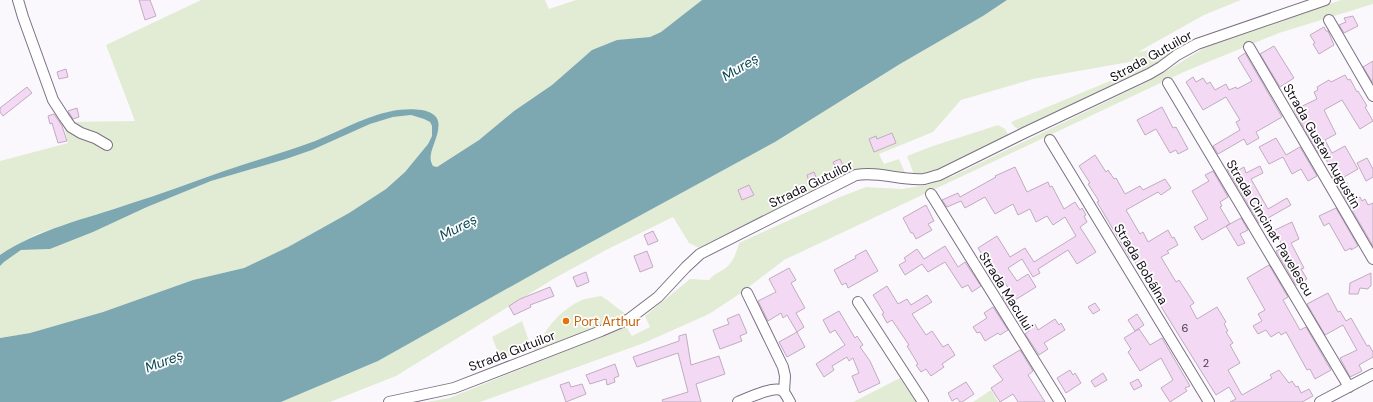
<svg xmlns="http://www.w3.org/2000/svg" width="1373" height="402" font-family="'DM Sans',sans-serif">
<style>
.green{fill:#e2ecd4}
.water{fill:#7ea8b1}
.building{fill:#f3d9f4;stroke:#bfacbf}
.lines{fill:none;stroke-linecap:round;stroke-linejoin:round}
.minor-casing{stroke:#7d7185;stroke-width:12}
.minor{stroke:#fff;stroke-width:10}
.food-dot{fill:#e8710a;stroke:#fff;stroke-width:1.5}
.labels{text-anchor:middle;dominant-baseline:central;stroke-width:3.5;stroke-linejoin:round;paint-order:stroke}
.number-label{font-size:11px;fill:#4b414e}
.street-label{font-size:13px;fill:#130e16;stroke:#fff}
.food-label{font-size:13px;fill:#c56008;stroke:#fff;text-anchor:start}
.water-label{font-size:14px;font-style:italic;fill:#0c4a55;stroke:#fff}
</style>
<rect width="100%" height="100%" fill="#fbf8fd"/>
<path class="green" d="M201 0H545L549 9 576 0H702L661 32 650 37 623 40 585 56 552 85 514 111 479 140 437 167 433 166 430 156 439 127 424 111 407 110 392 111 370 117 306 145 225 171 136 202 37 234 13 247 0 255V161L68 143 63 122 135 121 106 45Z
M1007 0H1241L1204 15 1138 52 1186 44 1187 47 1165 60 1026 129C1018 130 1015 129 1011 122L1134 71 1135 61 1033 79 961 100 933 132 879 154 884 164 899 159 906 175 871 170 817 191 699 248 689 243 673 217 606 250 555 278 396 376 330 402H281L378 361 553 263 775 142 900 64 983 16Z
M1341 0H1373V4L1279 33 1186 71 784 260 741 293 709 314 644 343 480 402H427L449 398 474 388 626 326 632 336 650 327 645 316 690 279 709 280C714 273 722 272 728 266 734 260 737 251 739 243L840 197 866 187 902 189 927 185 953 176 1153 79 1204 48 1234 36Z
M411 115 424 119 430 122 432 126 433 131 432 136 428 144 405 172 386 189 349 213 288 247 244 268 193 280 103 312 30 333 0 338V266L4 262 21 250 50 249 93 232 147 207 211 181 286 159 312 150 370 124 393 117Z
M998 125 1005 129 1010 138 943 171 915 177 907 156 933 146Z
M601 296C610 301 616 308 625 313L588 332 532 354C546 330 556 312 582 300 588 298 595 297 601 296Z
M522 321 530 344 501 361 492 337Z
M900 378 916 402H853Z
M991 390 998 402H973Z"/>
<path class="water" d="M702 0H1007L983 16 900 64 775 142 553 263 378 361 281 402H0V338L30 333 103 312 193 280 244 268 288 247 349 213 386 189 405 172 428 144 432 136V126L430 122 424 119 411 115 393 117 370 124 312 150 286 159 211 181 147 207 93 232 50 249 21 250 4 262 0 266V255C38 229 86 219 129 204 161 194 192 182 224 171 250 162 278 154 304 145 334 135 361 117 392 111 402 109 422 108 431 113 447 121 433 142 431 154 430 158 431 162 433 166L437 167 479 140 514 111 552 85 592 50 617 40 650 37 661 32Z"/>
<path class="building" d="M139 0H150L156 16 145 20Z
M1353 16 1358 26 1344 33 1339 25 1346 22 1344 18Z
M1324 27 1326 31H1328L1334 45 1319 54 1313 44 1315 43 1310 35Z
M1274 46 1294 78 1280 87 1260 54Z
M1245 53 1282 117 1256 132 1259 138 1247 145 1244 139 1218 154 1213 146 1240 130 1236 122 1240 120 1226 97 1203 110 1186 82 1193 77 1196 82 1203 78 1207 84 1210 82 1215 90 1226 84 1229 90 1236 87 1237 89 1252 81 1238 58Z
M1373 61V83L1363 67Z
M66 69 68 77 59 79 57 72Z
M1345 75 1348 80 1350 79 1357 92 1358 91 1367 106 1365 107 1373 121 1360 129 1342 100 1324 110 1336 134 1325 140 1332 153 1345 146 1358 169 1344 177 1356 199 1360 197 1362 201 1365 199 1368 205 1373 203V246L1332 176 1334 175 1322 151 1318 153 1294 110 1317 99 1314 92 1318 90 1317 87 1329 80 1331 82Z
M27 87 32 93 3 116 0 112V108Z
M1162 107 1173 128 1176 127 1188 149 1178 154 1176 150 1170 153 1156 129 1145 135 1137 120Z
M77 108 79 117 73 119 68 111Z
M54 114 62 126 67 141 58 143 52 123 50 124 48 116Z
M892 133 896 143 874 152 869 139 876 136 877 139Z
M1276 138 1286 155 1300 147 1317 176 1308 181 1301 169 1292 174 1283 157 1269 164 1259 147Z
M1095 155 1106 172 1108 170 1114 179 1116 178 1125 194 1140 186 1143 190 1165 179 1171 188 1161 195 1158 192 1126 210 1140 234 1143 232 1148 242 1168 230 1172 238 1174 237 1178 245 1167 251 1169 253 1161 257 1176 282 1179 280 1194 303 1190 306 1197 319 1217 307 1226 322 1224 324 1228 331 1226 332 1233 343 1230 345 1240 363 1228 370 1242 395 1272 378 1270 375 1279 370 1289 383 1292 381 1296 387 1298 386 1301 393 1309 389 1313 396 1302 402H1230L1236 399 1229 387 1216 395 1165 313 1132 257 1130 258 1097 202 1099 201 1088 184 1090 183 1079 166Z
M1367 158 1373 169V177L1366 181 1357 163Z
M840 159 846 172 839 175 833 162Z
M1234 165 1237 171 1244 167 1246 173 1260 166 1263 173 1251 179 1268 209 1287 198 1291 205 1259 223 1227 169Z
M1015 167 1027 192 1048 182 1050 187 1052 186 1064 209 1075 202 1080 210 1082 208 1086 215 1084 216 1087 222 1080 227 1096 252 1077 264 1068 250 1038 269 1040 273 1033 277 1022 259 1008 268 1017 281 1028 274 1036 287 1015 300 1017 302 1009 307 1002 296 1010 291 1002 278 998 280 978 248 997 236 1010 257 1025 248 1034 262 1076 236 1065 217 1053 225 1047 216 1036 222 1030 209 1018 215 1013 204 995 214 985 197 965 208 961 201 947 207 942 200 958 193 960 197 996 177 995 176Z
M1213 171 1228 197 1220 202 1222 206 1220 207 1230 224 1202 240 1194 227 1208 219 1192 191 1209 181 1205 175Z
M814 172 818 182 810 185 807 175Z
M749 185 754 195 742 200 738 190Z
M926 205 934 221 928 224 932 230 916 239 913 233H911L903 218Z
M1336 208 1358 246 1351 250V248L1345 251 1329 223 1324 226 1319 216Z
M1241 218 1248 230 1240 234 1245 243 1238 246 1226 226Z
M1292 222 1299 239 1291 243 1304 268 1301 269 1307 279 1296 285 1276 251 1283 248 1275 230Z
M653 231 658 241 648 245 644 235Z
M945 246 958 267 965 262 981 286 972 292 968 285 962 288 945 262 928 272 922 264 905 275 899 265 906 261 904 258 917 249 924 259Z
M866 250 878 271 848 288 846 283 842 285 834 270 856 258 855 256Z
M647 251 653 267 640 272 634 256Z
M1269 265 1288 297 1283 300 1300 330 1306 327 1331 370 1315 379 1310 369 1307 370 1286 332 1281 335 1279 332 1271 337 1266 330 1258 334 1253 326 1262 321 1258 314 1265 310 1247 278Z
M789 268 796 280 791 283 805 308 796 313 804 327 797 332 787 315 783 318 781 313 768 321 758 301 776 292 769 279Z
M586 272 589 282 577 287 573 277Z
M1371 273V286L1369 287 1368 289 1360 288 1358 294H1349L1350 283Z
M887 286 898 304 907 299 911 305 927 295 932 302 912 314 926 335 932 331 943 347 948 344 955 355 942 364 944 367 931 376 926 369 921 372 916 365 918 364 907 346 909 345 892 320 887 323 882 314 884 313 873 295Z
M550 287 554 296 530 305 531 307 514 315 509 306 520 299Z
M1328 293 1338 312 1340 311 1346 321 1351 318 1367 346 1369 345 1373 352V357L1359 365 1362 371 1350 377 1340 358 1357 350 1343 325 1325 335 1307 304Z
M1095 303 1100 310 1093 314 1088 307Z
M993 307 1008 330 1000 335 998 333 985 341 980 332 977 333 973 327 987 318 984 313Z
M839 311 855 338 857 336 863 345 860 347 870 361 880 383 859 393 852 376 859 373 853 358 849 361 847 357 832 366 834 370 824 377 816 364 845 345 835 330 830 333 823 320Z
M739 314 747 333 740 336 742 341 720 349 713 330 729 324 727 319Z
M1137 314 1144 325 1135 331 1128 320Z
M1055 319 1059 325 1061 323 1065 330 1044 343 1048 349 1039 355 1025 334 1029 331 1028 328 1035 324 1038 330Z
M1139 329 1150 345 1162 338 1190 386 1185 388 1187 391 1170 402 1161 388 1173 380 1161 358 1140 371 1128 352 1131 349 1124 338Z
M797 332 805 347 787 357 779 342Z
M686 334 691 365 719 356 725 374 696 384 701 402H663L662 400 688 392 678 353 637 367 633 357 679 341V336Z
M1020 350 1033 371 1028 375 1045 402H1018L1013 394 1000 402 991 388 1003 380 993 366Z
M615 364 619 376 614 378 615 382 607 385 606 379 590 384 586 375Z
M1070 370 1073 375 1075 373 1081 383 1066 393 1057 378Z
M1103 373 1107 380 1095 387 1091 381Z
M1138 379 1142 386 1134 390 1130 383Z
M569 382 571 387 582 384 586 394 566 402 560 385Z
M966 382 974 394 962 402H960L957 398 952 401 948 393Z"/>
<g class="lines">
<defs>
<path id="minor" d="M18 0 23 17 53 100 64 117 71 127 81 133 95 138 107 145
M1329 20 1373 96
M1249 47 1373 259
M1168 83 1349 387
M1050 140 1209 402
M931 194 1060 402
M747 293 783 367 785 376 784 392
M858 302 923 402
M389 402 454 388 601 331 629 319 658 297 686 267 700 254 856 175C879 171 901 181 924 179 929 178 934 176 939 175L1024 133 1149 74 1161 67 1177 55 1197 44 1325 0
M738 402C748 398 775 385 783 391 786 394 788 399 790 402
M1320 402 1373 374"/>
</defs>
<use href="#minor" class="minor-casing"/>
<use href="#minor" class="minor"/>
</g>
<circle class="food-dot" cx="566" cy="321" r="4"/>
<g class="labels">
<g class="number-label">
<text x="1185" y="328">6</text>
<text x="1206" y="363">2</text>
</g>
<g class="street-label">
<text transform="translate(1151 56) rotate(-29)">Strada Gutuilor</text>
<text transform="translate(1322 146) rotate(60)">Strada Gustav Augustin</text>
<text transform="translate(811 184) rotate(-26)">Strada Gutuilor</text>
<text transform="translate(1270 228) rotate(59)">Strada Cincinat Pavelescu</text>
<text transform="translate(1141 264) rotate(59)">Strada Bobâlna</text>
<text transform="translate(1006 291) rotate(58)">Strada Macului</text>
<text transform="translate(512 351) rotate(-21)">Strada Gutuilor</text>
</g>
<g class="food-label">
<text x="574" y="321">Port Arthur</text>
</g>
<g class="water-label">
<text transform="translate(740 67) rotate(-31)">Mureș</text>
<text transform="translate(458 227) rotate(-27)">Mureș</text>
<text transform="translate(164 361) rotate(-21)">Mureș</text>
</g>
</g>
</svg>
